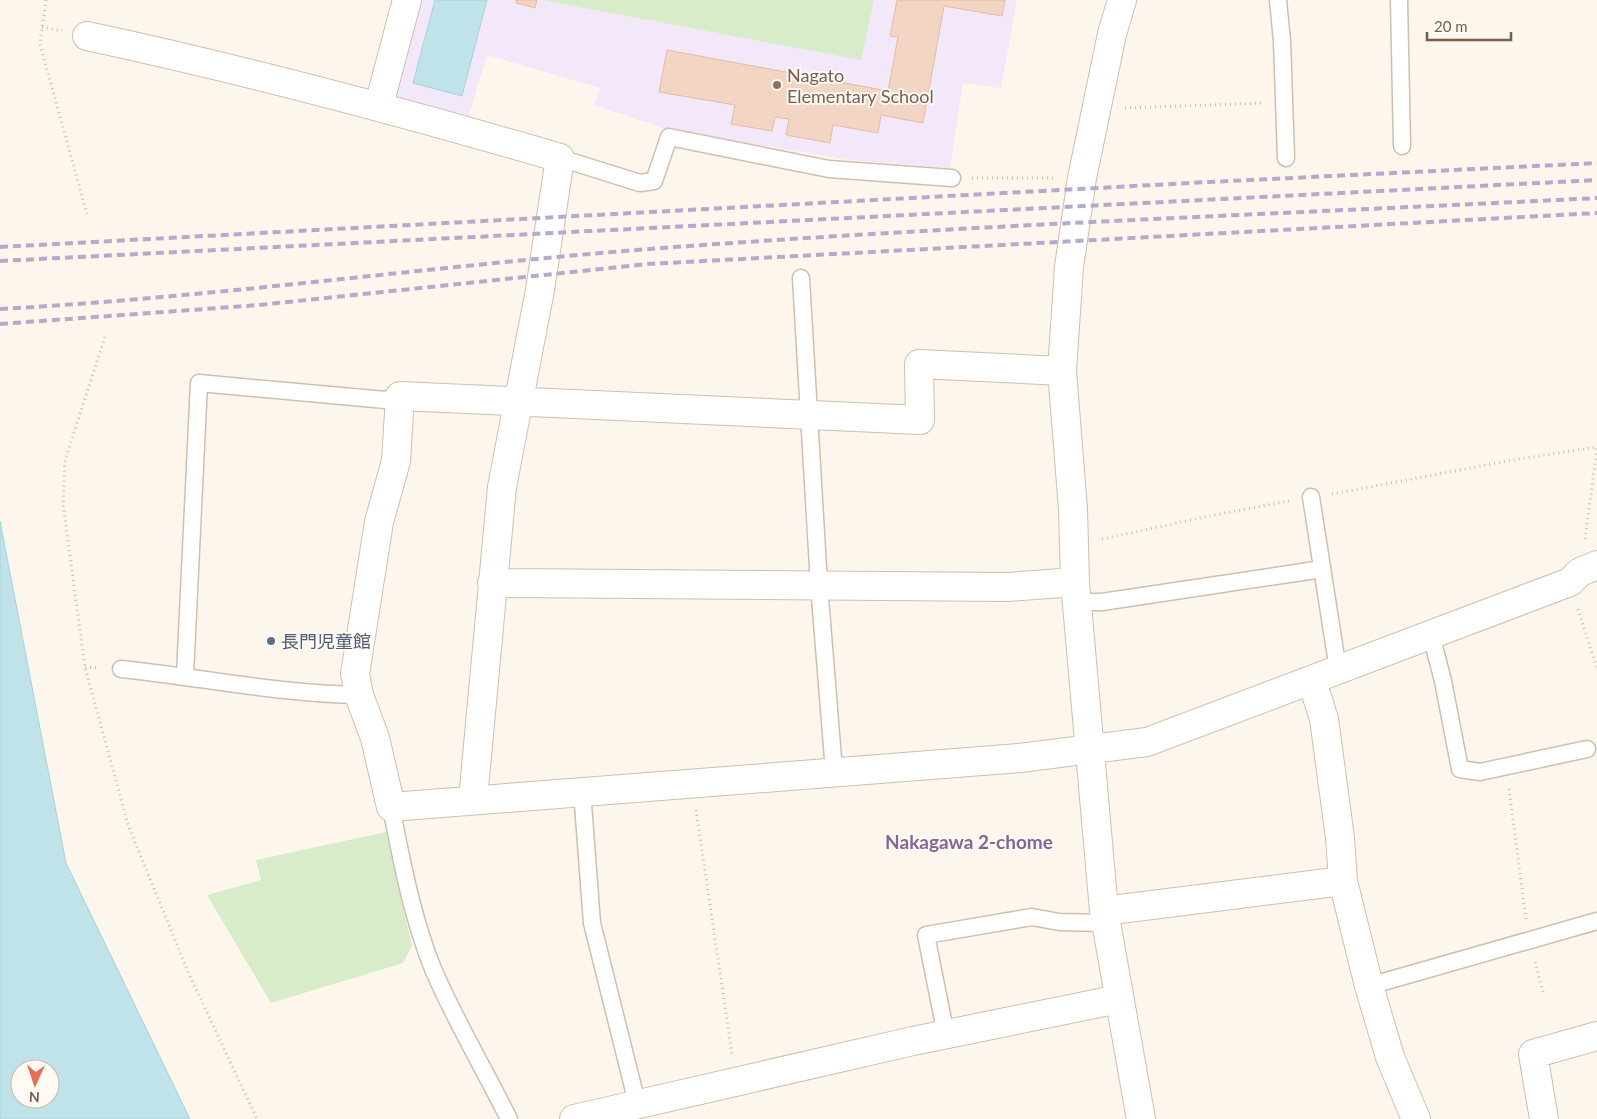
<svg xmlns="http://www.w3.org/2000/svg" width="1597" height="1119" font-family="Lato,'Noto Sans JP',sans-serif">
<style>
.education{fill:#f3e8fa}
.green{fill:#d8ecc9}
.water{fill:#bfe3e8;stroke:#a5d3da;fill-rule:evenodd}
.building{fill:#f3d5c3;stroke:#e6bba3}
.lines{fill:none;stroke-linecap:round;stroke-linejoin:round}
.lane-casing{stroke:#d1beb0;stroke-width:19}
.street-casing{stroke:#d1beb0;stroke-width:30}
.path{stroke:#d9b8a5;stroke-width:3;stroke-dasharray:1 4;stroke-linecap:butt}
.lane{stroke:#fff;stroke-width:16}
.street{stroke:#fff;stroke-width:28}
.rail{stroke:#b9a8c9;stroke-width:4;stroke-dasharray:8 5;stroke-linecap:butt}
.education-dot{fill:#8d6e63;stroke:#fffaf3;stroke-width:2}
.service-dot{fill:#5c6f8a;stroke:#fffaf3;stroke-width:2}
.labels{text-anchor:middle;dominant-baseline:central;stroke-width:4;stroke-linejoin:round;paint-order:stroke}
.education-label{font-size:18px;fill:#785e54;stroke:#fffaf3;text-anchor:start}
.service-label{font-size:18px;fill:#4e5e75;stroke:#fffaf3;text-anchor:start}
.neighbourhood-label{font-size:19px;font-weight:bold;fill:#846695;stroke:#fffaf3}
</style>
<rect width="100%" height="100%" fill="#fdf6ec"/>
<path class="education" d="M419 0H1017L1001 88 963 83 950 168 850 160 669 130 594 105 600 88 487 55 468 118 395 97Z"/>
<path class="green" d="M542 0H874L861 60Z
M386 832 412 946 403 963 271 1003 207 895 261 880 256 860Z"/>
<path class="water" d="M435 0H487L462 96 413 83Z
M0 521 66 863 190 1119H0ZM20 1069H50V1099H20Z"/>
<path class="building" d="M516 0H537L535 8 516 3Z
M897 0H1005L1002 16 944 6 923 123 881 115 878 133 833 125 830 143 786 135 789 119 775 117 772 131 731 124 735 105 659 92 667 50 888 91 898 37 890 36Z"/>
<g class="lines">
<defs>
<path id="lane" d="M1278 0 1282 41 1286 158
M1399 0 1402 146
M560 158 640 183 654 181 669 137 829 169 952 178
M801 278 819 585 834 771
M1311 497 1338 670
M1077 602H1102L1322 569
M1431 635 1443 681 1460 769 1480 772 1587 749
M121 669C200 677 279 694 359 695
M185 675 199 383 385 400 400 396
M582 791 592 923 637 1103
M391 807C402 862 412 917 433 969 455 1020 484 1069 509 1119
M1369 986 1597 921
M946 1035 926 935 1032 917 1059 922 1105 923"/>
<path id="street" d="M1122 0 1112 34 1082 178 1069 267 1062 371 1073 509 1075 582 1104 911 1141 1119
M87 36C246 70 403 112 560 158L540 290 502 487 473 799
M379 105 407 0
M1062 371 919 364 920 420 400 396 396 461 379 522 355 674 359 695 375 738 391 807 1020 758 1147 742 1570 582 1580 572 1597 565
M492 583 1007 587 1075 582
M1312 681 1324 719 1340 838 1343 881 1369 986 1390 1057 1416 1119
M1104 911 1343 881
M574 1119 913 1041 1119 999
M1544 1119 1533 1054 1597 1036"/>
</defs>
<use href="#lane" class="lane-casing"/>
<use href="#street" class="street-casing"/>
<path class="path" d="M46 0 40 44 87 214
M42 27 62 31
M1125 108 1264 103
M972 178H1054
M105 337 65 460 63 504 85 667 128 825 189 974 257 1119
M1332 494 1513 460 1597 447
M1102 539 1214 515 1289 501
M1585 539 1597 448
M1578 609 1597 669
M85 667 100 668
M1509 789 1526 919
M696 810 732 1054
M1535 962 1544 995"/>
<use href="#lane" class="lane"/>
<use href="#street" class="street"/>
<path class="rail" d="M0 247 1209 182 1597 163
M0 261 1597 180
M0 309C217 297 432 266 649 249 964 225 1281 214 1597 198
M0 324 259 305 648 264 1597 213"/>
</g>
<circle class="education-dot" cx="777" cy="85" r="5"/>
<circle class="service-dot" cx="271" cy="641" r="5"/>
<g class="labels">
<g class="education-label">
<text x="787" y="75">Nagato<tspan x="787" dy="21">Elementary School</tspan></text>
</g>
<g class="service-label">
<text x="281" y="641">長門児童館</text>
</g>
<g class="neighbourhood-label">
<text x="969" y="841">Nakagawa 2-chome</text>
</g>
</g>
<g transform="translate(35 1084) rotate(183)"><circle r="24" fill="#fffaf3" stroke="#cabbb1"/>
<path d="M0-4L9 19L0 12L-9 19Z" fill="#e76f51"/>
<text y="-8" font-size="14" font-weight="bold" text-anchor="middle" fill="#7a5c4d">N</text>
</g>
<path d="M1427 32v8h84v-8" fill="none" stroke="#7a5c4d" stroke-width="2.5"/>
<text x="1434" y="32" font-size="15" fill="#7a5c4d" stroke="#fffaf3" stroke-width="4" paint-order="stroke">20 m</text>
</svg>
